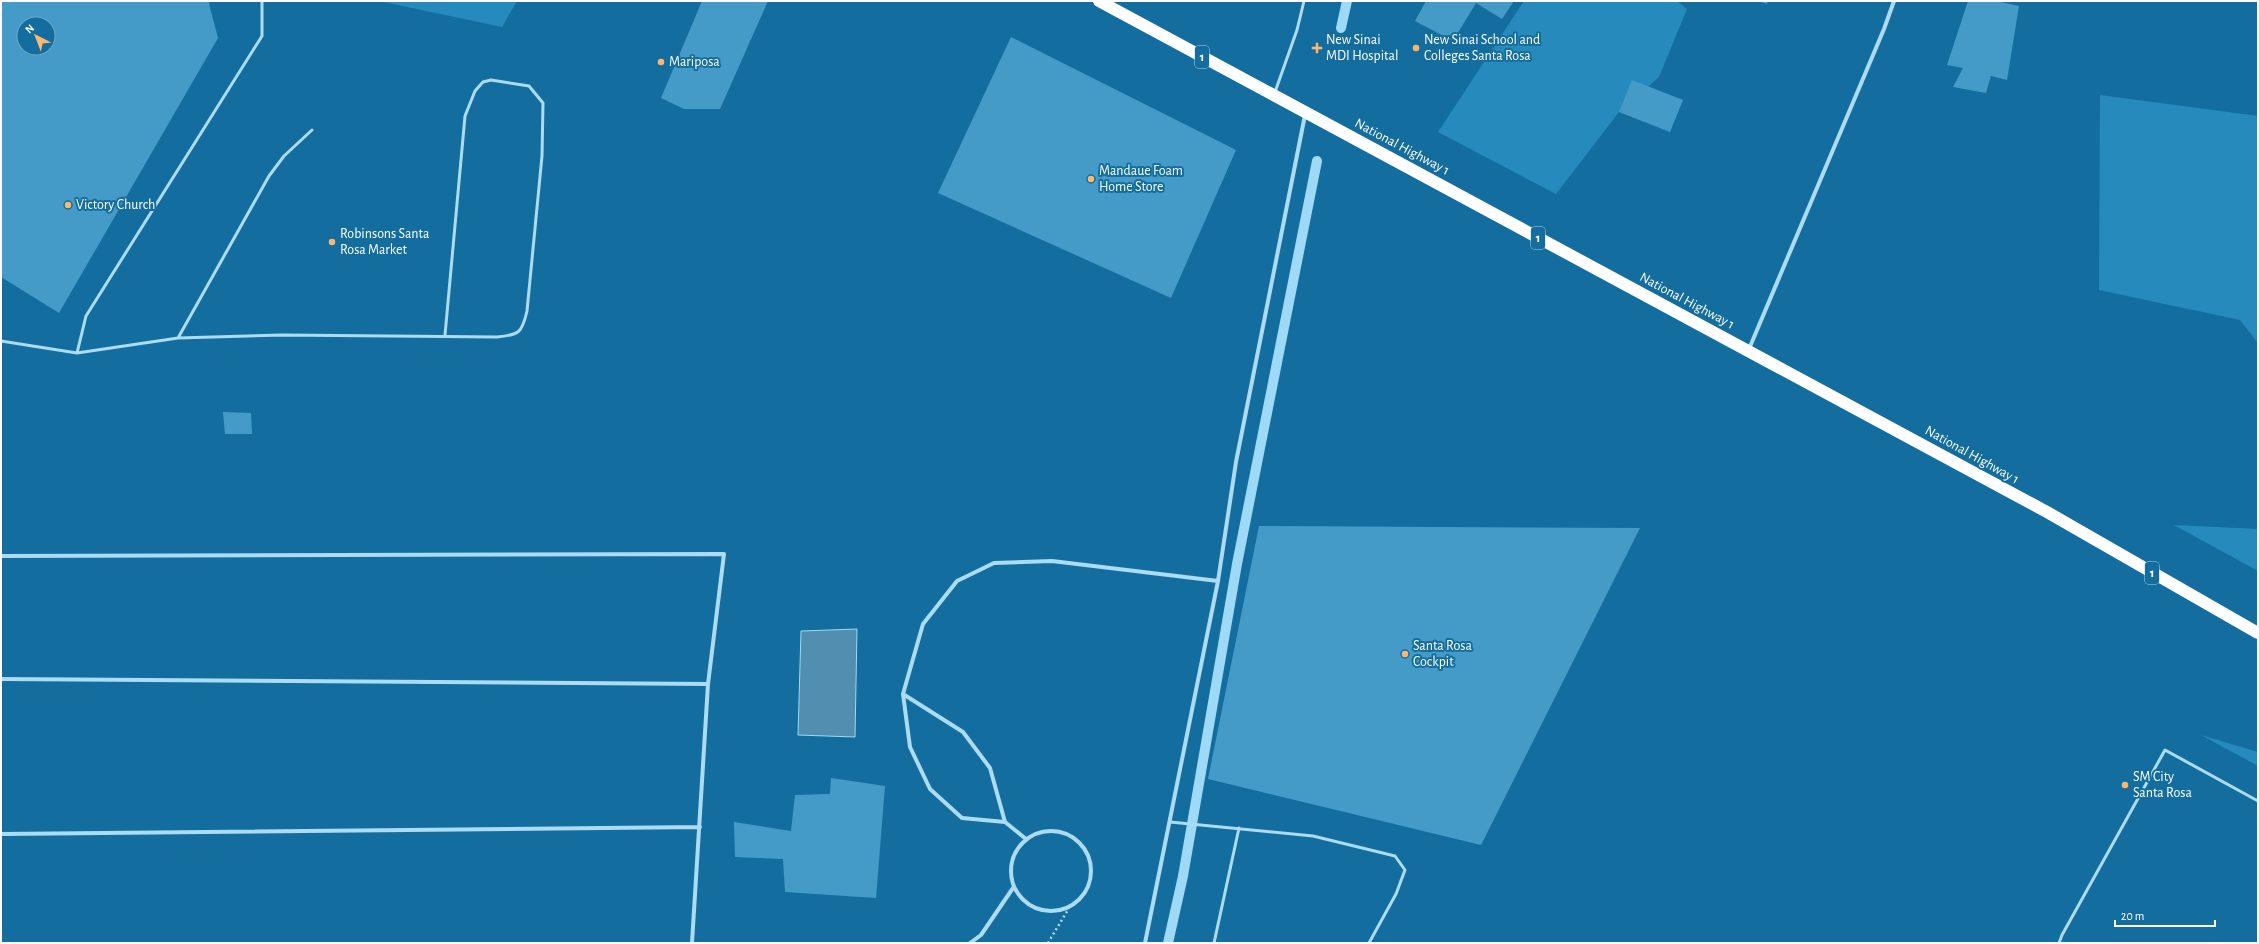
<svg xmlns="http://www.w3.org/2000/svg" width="2259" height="944" font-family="'Alegreya Sans',sans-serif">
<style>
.green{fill:#268abd}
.water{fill:#518eaf;stroke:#9edaf7}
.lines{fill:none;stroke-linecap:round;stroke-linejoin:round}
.stream{stroke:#9edaf7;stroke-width:10}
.building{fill:#459bc8;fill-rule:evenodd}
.path{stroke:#acdbf4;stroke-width:2.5;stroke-dasharray:2 3;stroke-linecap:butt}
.lane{stroke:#acdbf4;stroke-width:3}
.street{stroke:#acdbf4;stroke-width:4}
.highway{stroke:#fff;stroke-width:12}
.poi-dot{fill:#ffb76f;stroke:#136e9f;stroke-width:1.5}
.labels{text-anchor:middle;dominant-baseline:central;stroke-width:4;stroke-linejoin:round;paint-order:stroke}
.shield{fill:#136e9f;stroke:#b8d4e2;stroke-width:1}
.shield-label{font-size:13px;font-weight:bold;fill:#fff}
.poi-label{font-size:14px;fill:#fff;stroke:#136e9f;text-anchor:start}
.street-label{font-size:14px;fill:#fff;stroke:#136e9f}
</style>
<rect width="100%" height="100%" fill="#136e9f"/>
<path class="green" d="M379 1H517L502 27Z
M1524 1H1677L1687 9 1659 77 1619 112 1556 194 1438 132Z
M2100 95 2258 116V343L2240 320 2099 290Z
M2174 525 2258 529V571Z
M2201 735 2258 752V766Z"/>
<path class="water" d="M857 629 855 737 798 735 801 631Z"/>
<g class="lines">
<path class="stream" d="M1341 28 1347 1
M1168 943 1183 876 1237 564 1317 161"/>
</g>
<path class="building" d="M1 1H210L209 4 218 38 59 313 1 277ZM24 24H48V48H24Z
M702 1H768L720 109H684L661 98Z
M1426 1H1514L1502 19 1476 3 1453 41 1415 21Z
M1758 1H1768L1767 4Z
M1968 1H1996L2019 6 2007 80 1991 76 1986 93 1953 87 1963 68 1947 65Z
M1011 37 1236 150 1171 298 938 193Z
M1632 80 1683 100 1670 132 1619 112Z
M223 412 251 413 252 434H225Z
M1259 526 1640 528 1481 845 1208 779Z
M831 778 885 786 876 898 785 892 783 859 735 857 734 822 791 831 795 795 830 794Z"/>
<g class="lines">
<path class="path" d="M1048 943 1069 908"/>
<path class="lane" d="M1275 92 1297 30 1304 1
M178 338 269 176 284 156 312 130
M1 341 77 353 178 338 282 335 497 337C519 335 522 333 527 311L542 156 543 103 529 86 491 80 483 82 475 91 465 116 445 335
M77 353 86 316 262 36V1
M1170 822 1313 836 1395 856 1405 870 1396 894 1369 943
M1214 943 1239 828
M2059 943 2062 935 2165 750 2258 801"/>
<path class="street" d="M1749 349 1884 29 1894 1
M1 556 724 554 708 684 692 943
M1 679 708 684
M903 694 963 732 990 768 1005 822 962 818 930 789 910 747 903 694 923 624 957 581 994 563 1052 561 1218 581
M1005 822 1026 839
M1011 871a40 40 0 1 1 80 0a40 40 0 1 1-80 0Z
M1 834 700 827
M970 943 981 935 1013 888
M1145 943 1218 581 1236 462 1305 115"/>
<path class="highway" d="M1099 1 2047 512 2258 633"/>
</g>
<g class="poi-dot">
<path d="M1315 42h4v4h4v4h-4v4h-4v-4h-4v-4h4z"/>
<circle cx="1416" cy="48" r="4"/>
<circle cx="661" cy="62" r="4"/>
<circle cx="1091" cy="179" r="4"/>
<circle cx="68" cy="205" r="4"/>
<circle cx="332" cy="242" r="4"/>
<circle cx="1405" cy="654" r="4"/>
<circle cx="2125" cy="785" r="4"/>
</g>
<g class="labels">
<g class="shield">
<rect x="1195" y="46" width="14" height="22" rx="3"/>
<rect x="1531" y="227" width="14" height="22" rx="3"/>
<rect x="2145" y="562" width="14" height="22" rx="3"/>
</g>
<g class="shield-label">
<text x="1202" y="57">1</text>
<text x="1538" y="238">1</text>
<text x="2152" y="573">1</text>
</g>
<g class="poi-label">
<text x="1326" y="40">New Sinai<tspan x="1326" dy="16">MDI Hospital</tspan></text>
<text x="1424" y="40">New Sinai School and<tspan x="1424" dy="16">Colleges Santa Rosa</tspan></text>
<text x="669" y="62">Mariposa</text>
<text x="1099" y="171">Mandaue Foam<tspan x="1099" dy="16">Home Store</tspan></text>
<text x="76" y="205">Victory Church</text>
<text x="340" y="234">Robinsons Santa<tspan x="340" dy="16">Rosa Market</tspan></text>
<text x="1413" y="646">Santa Rosa<tspan x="1413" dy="16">Cockpit</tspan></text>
<text x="2133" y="777">SM City<tspan x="2133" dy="16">Santa Rosa</tspan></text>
</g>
<g class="street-label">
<text transform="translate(1402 147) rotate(28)">National Highway 1</text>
<text transform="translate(1687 301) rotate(28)">National Highway 1</text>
<text transform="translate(1972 455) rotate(29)">National Highway 1</text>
</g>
</g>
<rect width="2259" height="944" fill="none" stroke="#ffffff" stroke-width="4"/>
<g transform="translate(36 36) rotate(318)"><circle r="19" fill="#136e9f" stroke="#71a8c5"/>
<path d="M0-3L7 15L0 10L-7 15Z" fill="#ffb76f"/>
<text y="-6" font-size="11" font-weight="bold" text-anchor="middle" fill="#ffffff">N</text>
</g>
<path d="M2115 920v6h100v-6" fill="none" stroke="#ffffff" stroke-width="2"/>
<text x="2121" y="920" font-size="12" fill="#ffffff" stroke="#136e9f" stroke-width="3" paint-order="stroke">20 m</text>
</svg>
